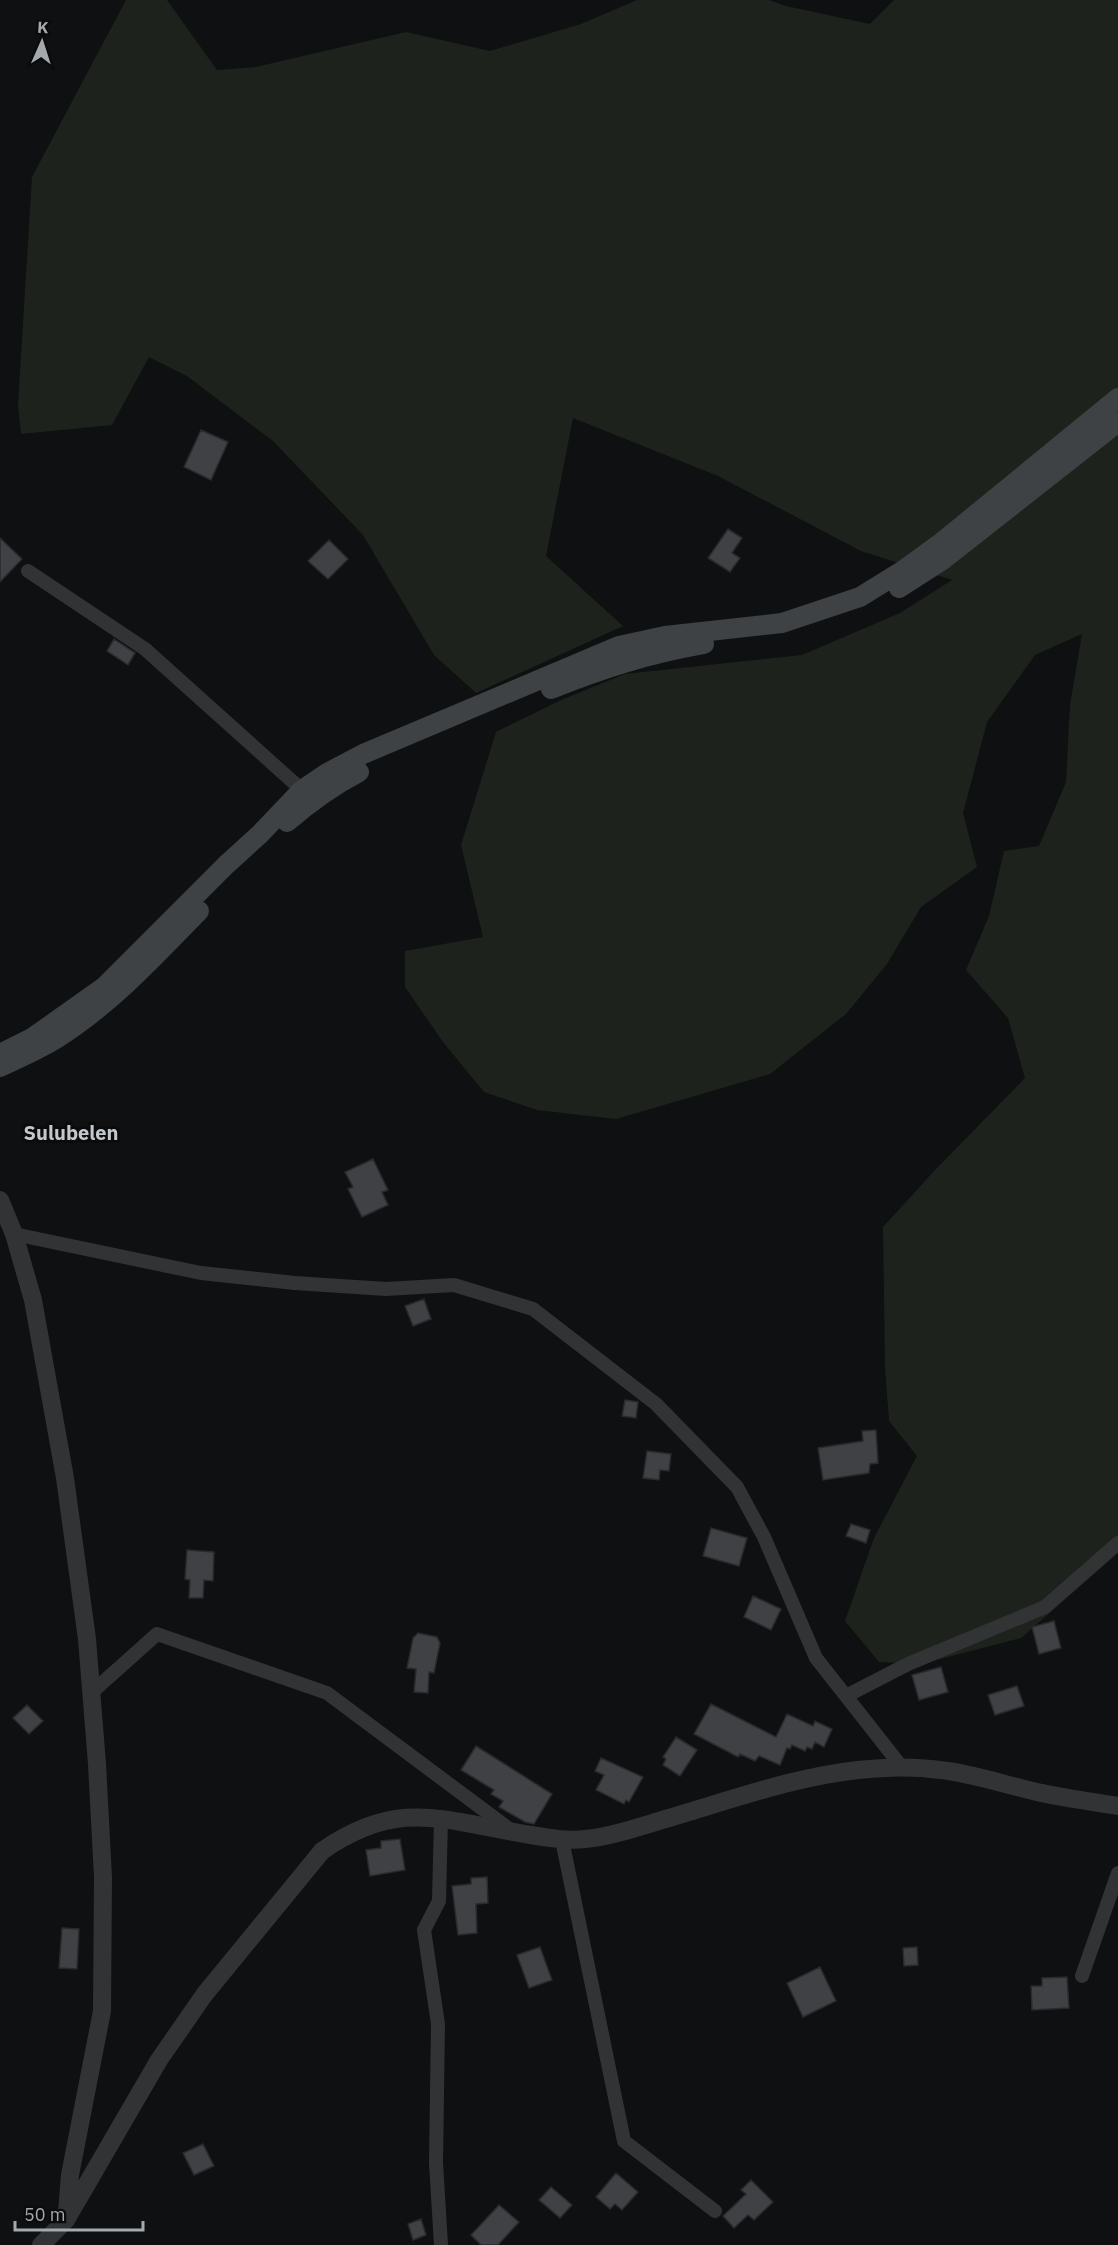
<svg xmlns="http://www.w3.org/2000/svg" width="1118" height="2245" font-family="'IBM Plex Sans',sans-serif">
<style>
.green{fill:#1d231c}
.building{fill:#3f4144;stroke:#2a2a2c;stroke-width:1.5}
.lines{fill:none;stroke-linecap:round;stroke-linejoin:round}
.minor{stroke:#313335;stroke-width:14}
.tertiary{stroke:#313335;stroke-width:18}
.secondary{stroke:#3f4245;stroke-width:20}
.labels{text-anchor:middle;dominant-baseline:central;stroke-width:6;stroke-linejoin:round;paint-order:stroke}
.neighbourhood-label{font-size:20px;font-weight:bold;fill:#c2c8cd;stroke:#0b0b0c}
</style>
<rect width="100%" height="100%" fill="#0f1011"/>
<path class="green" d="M126 0H167L217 70 256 67 406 32 490 51 581 24 637 0H769L786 6 870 24 894 0H1118V1553L1021 1638 921 1664 879 1662 845 1621 874 1538 917 1456 889 1421 885 1367 883 1227 935 1170 1025 1078 1008 1018 966 970 989 916 1004 851 1039 846 1066 782 1070 705 1082 634 1035 655 987 722 963 813 977 867 921 907 887 964 846 1014 770 1074 616 1119 537 1110 484 1092 443 1042 405 987V951L483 937 461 845 496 732 561 700 625 674 802 655 900 613 952 580 861 551 718 476 573 418 546 556 623 626 476 693 434 655 363 535 273 441 187 376 149 357 112 425 21 434 18 405 32 177Z"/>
<path class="building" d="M201 430 228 442 211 480 184 467Z
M728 529 742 538 732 553 740 558 730 572 708 558Z
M0 538 22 559 0 582Z
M329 540 348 559 328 579 308 561Z
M114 639 135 653 128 665 107 651Z
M373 1159 388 1190 382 1192 388 1205 362 1217 348 1189 353 1187 345 1172Z
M424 1299 431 1319 413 1326 405 1306Z
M625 1400 638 1402 636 1418 622 1416Z
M876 1430 878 1463 870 1464 869 1473 823 1480 818 1448 863 1441 862 1431Z
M647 1451 671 1454 669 1471 660 1470 659 1480 643 1478Z
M851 1524 870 1530 866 1543 846 1536Z
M711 1528 747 1538 739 1566 703 1556Z
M187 1550 214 1552 213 1581 204 1580 203 1598H189L190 1580 185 1579Z
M753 1596 781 1609 771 1630 744 1617Z
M1054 1621 1061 1648 1039 1654 1032 1627Z
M418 1633 437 1637 440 1643 434 1673 429 1672 428 1693 414 1692 416 1669 407 1668 413 1638Z
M941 1667 948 1692 919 1700 912 1675Z
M1017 1686 1024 1706 995 1715 988 1695Z
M711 1704 776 1737 787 1714 813 1726 815 1721 832 1729 824 1747 815 1742 812 1749 807 1747 805 1751 792 1745 790 1749 787 1748 780 1765 759 1756 755 1761 740 1754 738 1757 694 1734Z
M27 1705 43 1721 29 1734 13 1718Z
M676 1737 697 1750 680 1776 663 1765 666 1759 663 1757Z
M476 1746 552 1794 534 1824 525 1822 499 1807 503 1801 491 1794 494 1790 461 1770Z
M601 1758 643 1777 629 1802 626 1800 624 1804 596 1790 604 1775 595 1771Z
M400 1839 405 1870 370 1876 366 1850 381 1848V1841Z
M487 1877 488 1903 476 1904 477 1933 458 1935 452 1886 471 1884V1878Z
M62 1928 79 1929 77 1969 59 1968Z
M540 1947 552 1980 529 1988 517 1955Z
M917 1947 918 1965 904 1966 903 1948Z
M820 1967 836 2001 803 2017 787 1983Z
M1067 1977 1069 2008 1032 2010 1031 1986H1042V1978Z
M203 2144 214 2166 194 2175 183 2153Z
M616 2173 638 2192 622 2210 615 2204 610 2209 596 2197Z
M751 2180 773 2202 754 2220 748 2215 734 2228 723 2216 746 2194 741 2190Z
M551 2187 572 2205 560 2218 539 2200Z
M499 2205 519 2222 498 2245H481L471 2235Z
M421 2219 426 2235 413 2240 408 2224Z"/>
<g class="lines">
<path class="minor" d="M28 571 145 649 302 790
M14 1234 201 1273 295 1283 386 1289 454 1285 533 1309 656 1404 737 1487 764 1537 816 1658 901 1766
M91 1693 157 1634 327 1693 512 1831
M846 1696 908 1664 1045 1607 1118 1543
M562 1840 624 2141 715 2211
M1082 1976 1118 1873
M441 2245 436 2163 438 2024 424 1930 439 1901 441 1818"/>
<path class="tertiary" d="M0 1200 14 1234 33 1300 65 1478 87 1639 97 1764 103 1877 102 2011 70 2175 67 2212
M41 2245 66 2220 159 2060 204 1995 322 1851C401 1796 446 1822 531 1835 549 1838 567 1841 585 1839 614 1836 641 1826 669 1818 731 1800 793 1777 858 1770 885 1767 912 1766 940 1770 971 1773 1002 1784 1033 1791 1061 1798 1090 1801 1118 1806"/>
<path class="secondary" d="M899 588 944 559 1118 422
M551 689C603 668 648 654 704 644
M287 822C310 802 332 786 359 772
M0 1054 32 1038 104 987 226 865 259 835 302 790 327 773 363 754 619 646 665 636 782 623 860 597 902 571 942 542 1118 398
M0 1067C21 1057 43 1048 62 1035 114 1001 156 955 199 911"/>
</g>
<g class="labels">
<g class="neighbourhood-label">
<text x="71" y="1132">Sulubelen</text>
</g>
</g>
<g transform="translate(42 42) rotate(3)" stroke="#0b0b0c" stroke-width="4.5" paint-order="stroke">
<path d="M0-4.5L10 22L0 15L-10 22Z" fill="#a2aab0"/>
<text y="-9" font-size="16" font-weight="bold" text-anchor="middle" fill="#a2aab0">K</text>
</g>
<path d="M15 2221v9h128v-9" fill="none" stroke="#a2aab0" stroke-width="3"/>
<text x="24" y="2221" font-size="18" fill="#a2aab0" stroke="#0b0b0c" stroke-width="4.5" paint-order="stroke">50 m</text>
</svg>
